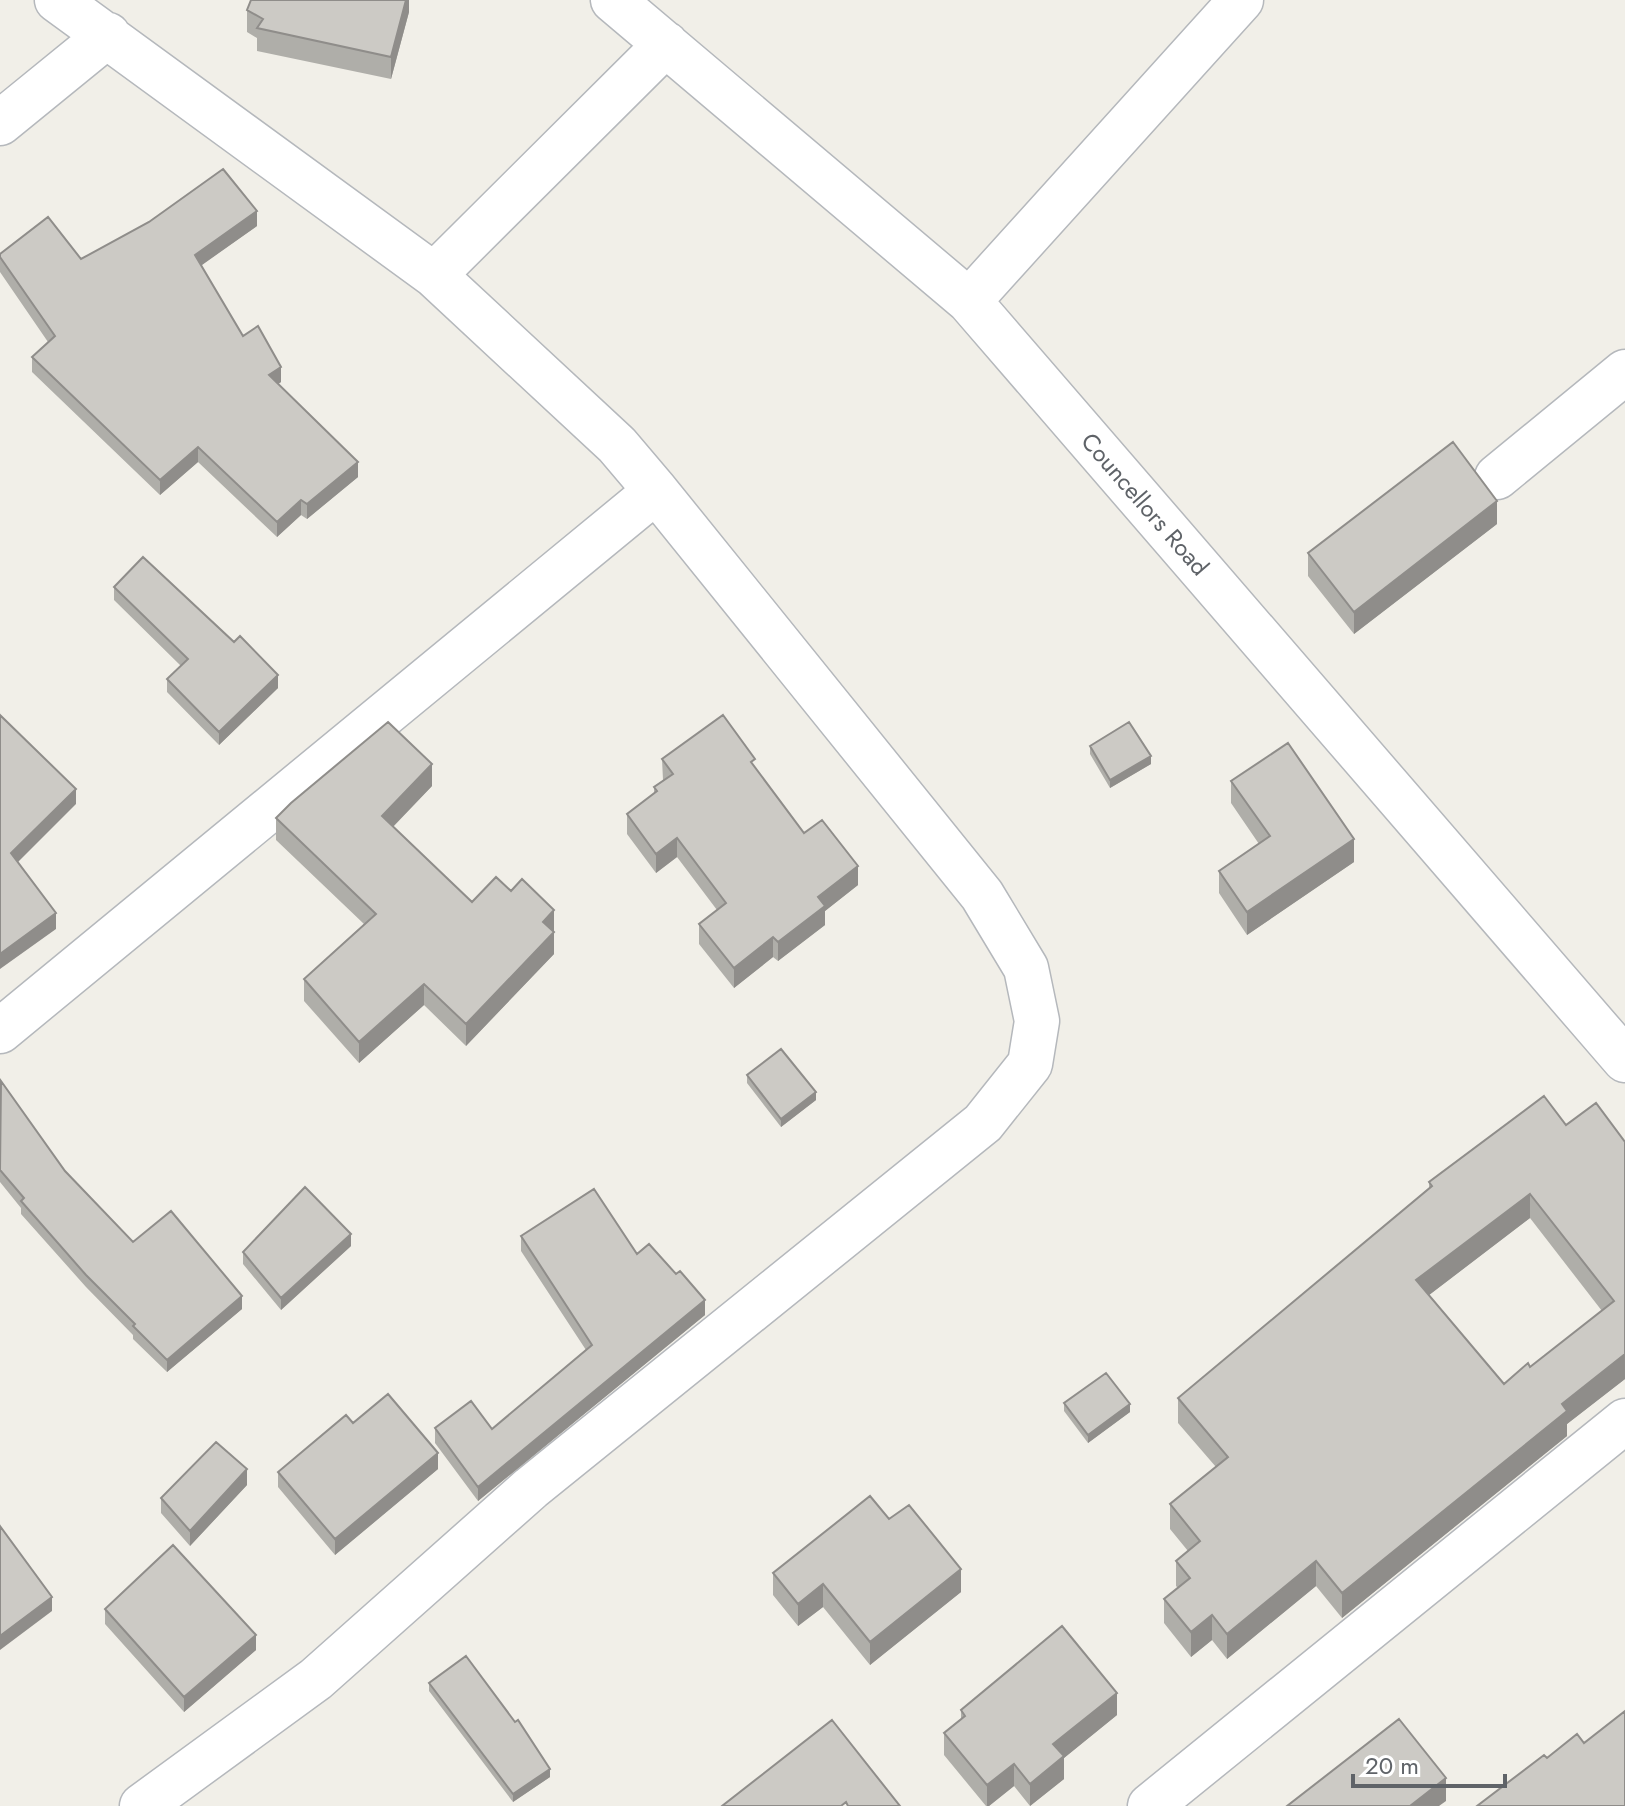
<svg xmlns="http://www.w3.org/2000/svg" width="1625" height="1806" font-family="Jost,sans-serif">
<style>
.lines{fill:none;stroke-linecap:round;stroke-linejoin:round}
.minor-casing{stroke:#b5b8bc;stroke-width:47}
.minor{stroke:#fff;stroke-width:44}
.wall{fill:#afaea9;fill-rule:evenodd}
.shaded-wall{fill:#8f8d8a}
.building{fill:#cccac5;stroke:#8f8d8a;stroke-width:2;fill-rule:evenodd}
.labels{text-anchor:middle;dominant-baseline:central;stroke-width:6;stroke-linejoin:round;paint-order:stroke}
.street-label{font-size:24px;fill:#5f6368;stroke:#fff}
</style>
<rect width="100%" height="100%" fill="#f1efe8"/>
<g class="lines">
<defs>
<path id="minor" d="M613 0 969 301 1625 1060
M0 123 108 35
M434 275 666 44
M969 301 1241 0
M1497 477 1625 372
M0 1031 656 491 617 445 434 275 57 0
M142 1806 316 1679 531 1488 983 1123 1030 1064 1037 1021 1026 968 982 895 656 491
M1150 1806 1625 1421"/>
</defs>
<use href="#minor" class="minor-casing"/>
<use href="#minor" class="minor"/>
</g>
<path class="wall" d="M409 0V12L391 79 257 51V38L247 32V10Z
M257 226 201 265 243 336 281 382 278 384 358 477 307 519 301 515 277 537 198 462 160 495 32 372V357L48 342 0 272V254L81 259Z
M1497 524 1354 634 1308 576V553Z
M114 587 278 688 219 745 167 692V679L181 666 114 600Z
M1090 746 1151 764 1110 788 1090 754Z
M662 759 755 768 804 833 858 885 825 911V925L778 961 773 957 734 988 699 944V924L717 910 677 857 656 873 627 834V814L654 794V787L663 780Z
M1231 781 1354 862 1247 935 1219 893V871L1259 844 1231 803Z
M432 786 393 827 472 902 511 891 554 910V954L466 1046 424 1005 359 1063 304 1001V979L364 924 276 840V818Z
M747 1075 816 1100 781 1127 747 1083Z
M0 1082 65 1171 133 1242 242 1309 167 1372 133 1339V1335L86 1287 21 1214V1208L0 1182Z
M1566 1125 1625 1142V1379L1567 1424V1436L1342 1618 1316 1586 1227 1659 1212 1640 1191 1657 1164 1623V1599L1178 1588 1176 1586V1561L1188 1551 1170 1529V1504L1216 1467 1178 1423V1398L1429 1188V1182ZM1530 1218 1602 1311 1530 1367 1504 1384 1429 1295Z
M521 1236 637 1254 676 1274 705 1315 478 1501 435 1443V1428L492 1429 586 1350 521 1251Z
M351 1246 281 1310 243 1264V1252Z
M1064 1403 1130 1412 1088 1443 1064 1411Z
M353 1423 438 1469 335 1555 278 1487V1472Z
M247 1485 190 1546 161 1513V1498Z
M889 1519 961 1592 870 1665 823 1607 798 1626 773 1595V1573Z
M105 1609 256 1650 184 1712 105 1624Z
M429 1683 550 1777 513 1802 429 1691Z
M961 1710 1117 1715 1064 1758V1779L1030 1806 1014 1786 989 1806H986L944 1755V1733L961 1719Z"/>
<path class="shaded-wall" d="M406 0H409V12L391 79V57Z
M257 211V226L195 270V255Z
M281 367V382L269 390V375Z
M198 447V462L160 495V480Z
M358 462V477L307 519V504Z
M301 500V515L277 537V522Z
M1497 501V524L1354 634V612Z
M278 675V688L219 745V732Z
M1151 756V764L1110 788V780Z
M432 764V786L382 838V816Z
M76 789V804L11 869V853Z
M677 838V857L656 873V854Z
M1354 839V862L1247 935V912Z
M858 866V885L825 911V925L778 961V942L818 897Z
M554 910V932L543 922Z
M56 913V929L0 969V954Z
M554 932V954L466 1046V1024Z
M773 937V957L734 988V968Z
M424 984V1005L359 1063V1042Z
M816 1092V1100L781 1127V1119Z
M1530 1194V1218L1416 1305V1280Z
M351 1234V1246L281 1310V1298Z
M242 1296V1309L167 1372V1360Z
M705 1300V1315L478 1501V1487Z
M1625 1354V1379L1567 1424V1436L1342 1618V1593L1562 1404Z
M1130 1404V1412L1088 1443V1435Z
M438 1453V1469L335 1555V1539Z
M247 1469V1485L190 1546V1531Z
M1316 1561V1586L1227 1659V1634Z
M961 1569V1592L870 1665V1642Z
M823 1584V1607L798 1626V1604Z
M52 1597V1611L0 1650V1636Z
M1212 1615V1640L1191 1657V1632Z
M256 1635V1650L184 1712V1697Z
M1117 1693V1715L1064 1758V1779L1030 1806V1784L1053 1744Z
M1014 1764V1786L989 1806H987V1785Z
M550 1769V1777L513 1802V1794Z
M1446 1778V1801L1439 1806H1410Z"/>
<path class="building" d="M251 0H406L391 57 257 28 263 19 247 10Z
M223 169 257 211 195 255 243 336 258 326 281 367 269 375 358 462 307 504 301 500 277 522 198 447 160 480 32 357 55 336 0 257V254L48 217 81 259 149 222Z
M1453 442 1497 501 1354 612 1308 553Z
M143 557 234 642 240 636 278 675 219 732 167 679 188 659 114 587Z
M0 715 76 789 11 853 56 913 0 954Z
M723 715 755 759 751 762 804 833 822 820 858 866 818 897 825 906 778 942 773 937 734 968 699 924 726 903 677 838 656 854 627 814 657 791 654 787 673 774 662 759Z
M388 722 432 764 382 816 472 902 496 877 511 891 522 879 554 910 543 922 554 932 466 1024 424 984 359 1042 304 979 376 914 276 818 291 803Z
M1129 722 1151 756 1110 780 1090 746Z
M1288 743 1354 839 1247 912 1219 871 1270 836 1231 781Z
M781 1049 816 1092 781 1119 747 1075Z
M1 1081 65 1171 133 1242 171 1211 242 1296 167 1360 133 1326 135 1324 86 1275 21 1201 24 1198 0 1170Z
M1544 1096 1566 1125 1596 1103 1625 1142V1354L1562 1404 1567 1411 1342 1593 1316 1561 1227 1634 1212 1615 1191 1632 1164 1599 1190 1578 1176 1561 1200 1541 1170 1504 1228 1457 1178 1398 1432 1186 1429 1182ZM1530 1194 1614 1301 1530 1367 1528 1363 1504 1384 1416 1280Z
M305 1187 351 1234 281 1298 243 1252Z
M594 1189 637 1254 649 1244 676 1274 680 1271 705 1300 478 1487 435 1428 471 1401 492 1429 592 1345 521 1236Z
M1106 1373 1130 1404 1088 1435 1064 1403Z
M388 1394 438 1453 335 1539 278 1472 346 1415 353 1423Z
M216 1442 247 1469 190 1531 161 1498Z
M870 1496 889 1519 909 1505 961 1569 870 1642 823 1584 798 1604 773 1573Z
M0 1526 52 1597 0 1636Z
M173 1545 256 1635 184 1697 105 1609Z
M1062 1626 1117 1693 1053 1744 1064 1756 1030 1784 1014 1764 987 1785 944 1733 965 1716 961 1710Z
M466 1656 515 1722 518 1720 550 1769 513 1794 429 1683Z
M1625 1711V1806H1477L1544 1755 1547 1758 1577 1734 1584 1743Z
M1399 1719 1446 1778 1410 1806H1287Z
M832 1720 900 1806H848L846 1802 841 1806H722Z"/>
<g class="labels">
<g class="street-label">
<text transform="translate(1145 504) rotate(49)">Councellors Road</text>
</g>
</g>
<path d="M1353 1774v12h152v-12" fill="none" stroke="#5f6368" stroke-width="4"/>
<text x="1365" y="1774" font-size="24" fill="#5f6368" stroke="#ffffff" stroke-width="6" paint-order="stroke">20 m</text>
</svg>
